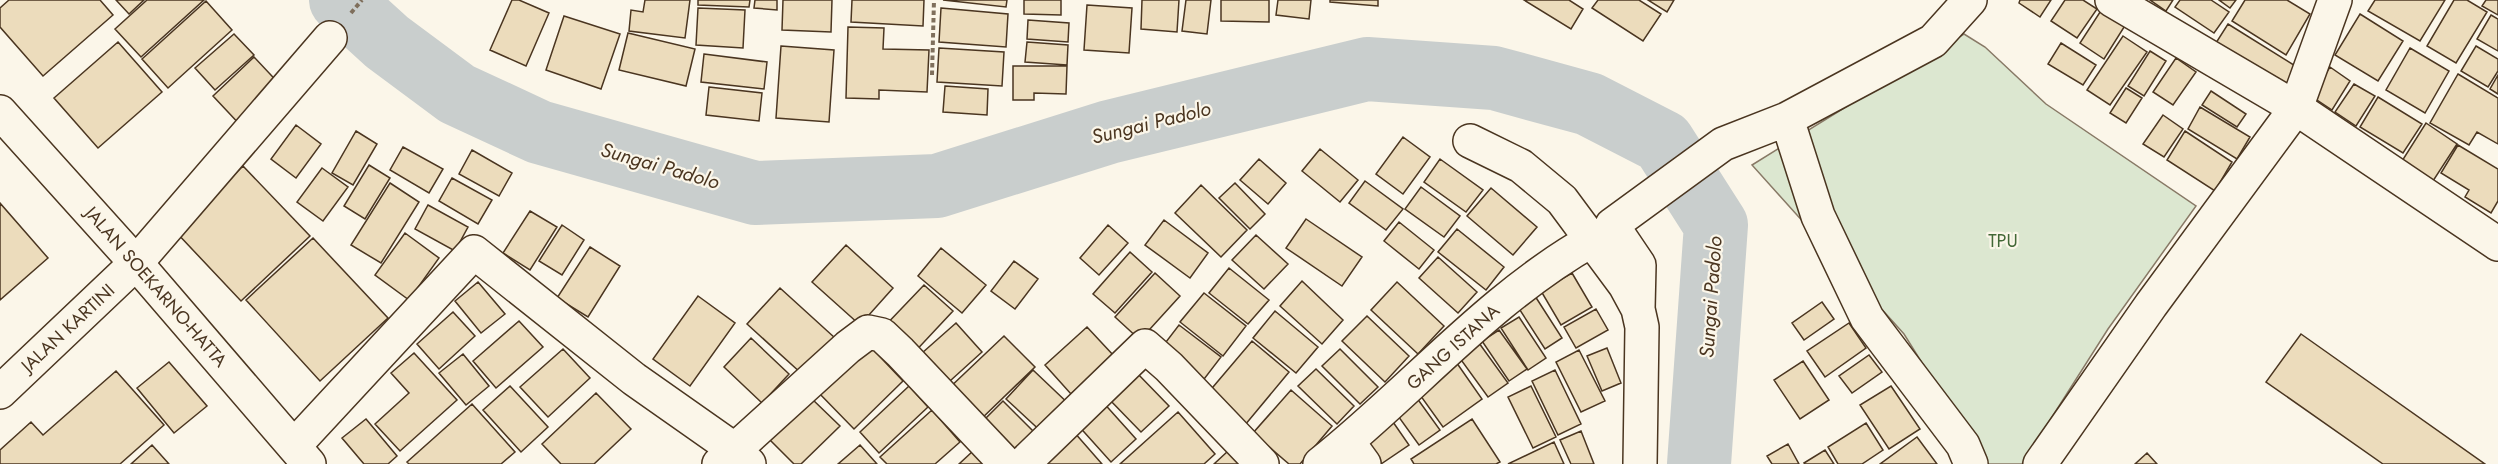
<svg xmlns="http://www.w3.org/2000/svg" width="2498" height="464" font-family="Jost,sans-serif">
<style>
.green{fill:#dce7d0;stroke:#887966;stroke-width:1.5}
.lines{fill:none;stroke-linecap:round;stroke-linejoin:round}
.river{stroke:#c9cecd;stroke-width:64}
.building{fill:#ecdcbc;stroke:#4a3520;stroke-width:1.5}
.minor-casing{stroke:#4a3520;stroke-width:36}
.trunk-casing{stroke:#4a3520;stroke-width:36}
.path{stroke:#7f6f5c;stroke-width:4;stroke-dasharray:4.5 3;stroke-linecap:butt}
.minor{stroke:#fbf6e9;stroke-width:33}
.trunk{stroke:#fbf6e9;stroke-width:33}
.labels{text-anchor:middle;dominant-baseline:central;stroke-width:4.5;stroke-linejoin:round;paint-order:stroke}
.park-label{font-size:18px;fill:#436837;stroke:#fbf6e9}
.street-label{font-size:18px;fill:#4a3520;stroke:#fbf6e9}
.water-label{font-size:20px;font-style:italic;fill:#4a3520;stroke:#fbf6e9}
</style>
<rect width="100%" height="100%" fill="#fbf6e9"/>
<path class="green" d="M1964 34 1985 47 2046 104 2196 206 2108 329 2022 464H1985L1904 334 1752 165Z"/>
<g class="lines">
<path class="river" d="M341 0 387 42 457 94 539 132 755 193 937 186 1109 132 1367 69 1494 78 1589 104 1663 142 1716 225 1699 464"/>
</g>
<path class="building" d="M9 0H100L113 15 43 76 0 27V8Z
M116 0H144L129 14Z
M147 0H204L141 57 115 29Z
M512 0H519L549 13 526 66 490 50Z
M645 0H690L685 38 629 31 631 10 643 12Z
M698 0H750L749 7 698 5Z
M755 0H777V10L754 8Z
M783 0H832L831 32 782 30Z
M852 0H924L923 26 851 22Z
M943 0H1007L1006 7Z
M1024 0H1061V15L1024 14Z
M1142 0H1179L1177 32 1141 29Z
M1186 0H1211L1207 34 1182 31Z
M1221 0H1269V22L1221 21Z
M1278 0H1311L1309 19 1276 15Z
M1330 0H1378V6L1330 2Z
M1524 0H1569L1583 9 1571 29Z
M1598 0H1639L1661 14 1643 41 1592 8Z
M1648 0H1674L1667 12Z
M2020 0H2051L2040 17 2019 3Z
M2065 0H2083L2097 9 2077 38 2051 21Z
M2150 0H2173L2166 11Z
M2180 0H2211L2229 12 2214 33 2175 7Z
M2219 0H2236L2230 8Z
M2245 0H2287L2310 14 2286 55 2232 21Z
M2375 0H2445L2420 41 2368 11Z
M2454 0H2467L2487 12 2456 63 2427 46Z
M2486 0H2498V15L2482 6Z
M206 1 232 30 168 88 142 59Z
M1087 5 1132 8 1129 53 1084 50Z
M698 8 745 10 743 48 696 45Z
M941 8 1008 14 1006 47 939 42Z
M2102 9 2126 24 2104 59 2080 43Z
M2360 14 2403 41 2378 81 2335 55Z
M2491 15 2498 19V51L2477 39Z
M564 16 620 34 601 89 546 70Z
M1028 20 1069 23 1068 42 1027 39Z
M2228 24 2297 67 2283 90 2214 46Z
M848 27 884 28 883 49 929 50 927 92 879 90V99L846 98Z
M628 33 695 49 686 86 619 70Z
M234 34 254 55 215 90 195 68Z
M2123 36 2147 52 2110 105 2087 90Z
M118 42 162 92 98 148 54 98Z
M1027 42 1068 45 1067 65 1025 62Z
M2061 43 2096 65 2083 85 2048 64Z
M781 46 834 50 829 122 776 118Z
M2476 46 2498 59V71L2488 87 2461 71Z
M939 48 1004 52 1002 86 937 82Z
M2410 48 2449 71 2425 113 2386 90Z
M2150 51 2166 61 2144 96 2128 86Z
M704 54 767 62 764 89 701 82Z
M254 57 285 90 243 128 213 96Z
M2176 58 2196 72 2173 105 2153 92Z
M1013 66H1067L1066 94 1034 93V100H1013Z
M2330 67 2350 81 2332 110 2311 96Z
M2458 74 2498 98V144L2477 132 2469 145 2430 123Z
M2498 75V94L2490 89Z
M2354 84 2375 96 2356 126 2335 112Z
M945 86 988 89 987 115 943 112Z
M709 87 762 93 759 121 706 115Z
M2126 88 2142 98 2126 123 2110 113Z
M2211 91 2246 114 2237 127 2202 105Z
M2378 97 2422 124 2403 153 2360 127Z
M2200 107 2250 137 2237 159 2188 129Z
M2163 115 2183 129 2164 157 2143 144Z
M2426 123 2457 144 2433 181 2402 161Z
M296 125 321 144 296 178 271 159Z
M356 131 377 144 353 185 332 173Z
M2185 131 2232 162 2215 191 2167 160Z
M1403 137 1430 157 1403 194 1376 174Z
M2458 145 2498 169V201L2491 213 2465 197 2469 190 2441 173Z
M403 147 443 169 429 193 390 170Z
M1320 149 1358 180 1340 202 1302 171Z
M472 150 512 173 499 196 459 174Z
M1259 159 1286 183 1268 204 1240 180Z
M1440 159 1483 190 1466 212 1424 182Z
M369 165 390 178 365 219 344 206Z
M243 166 310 236 241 301 175 231Z
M322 168 348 187 323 221 297 202Z
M452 178 492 200 478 224 439 201Z
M1365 181 1403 209 1386 230 1349 203Z
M390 183 419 202 381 263 351 245Z
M1235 183 1265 214 1250 229 1219 198Z
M1201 185 1247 230 1221 257 1175 213Z
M1421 187 1460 216 1444 237 1405 209Z
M1491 188 1537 227 1513 255 1467 216Z
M0 203 48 258 0 300Z
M428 205 468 227 455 251 415 229Z
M530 211 557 227 530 270 503 253Z
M1306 219 1362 257 1342 286 1286 248Z
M1164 220 1208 253 1190 278 1145 245Z
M1399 222 1434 250 1419 269 1384 241Z
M562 225 584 240 562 275 539 261Z
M1108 225 1128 243 1099 275 1080 258Z
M1457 229 1504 267 1486 290 1438 252Z
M405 233 439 258 409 300 375 275Z
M1256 235 1288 264 1264 289 1232 260Z
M313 238 388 318 320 381 246 300Z
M846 245 893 288 860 325 812 282Z
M590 247 620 266 588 317 557 298Z
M941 248 986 285 962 313 918 276Z
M1130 252 1152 272 1115 313 1093 294Z
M1438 257 1477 292 1458 313 1419 278Z
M1014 261 1038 279 1015 309 991 291Z
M1229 268 1269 300 1248 324 1209 293Z
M1155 273 1180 296 1140 340 1115 317Z
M1572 273 1592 307 1561 325 1541 291Z
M1302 281 1343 320 1322 344 1280 306Z
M478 282 505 314 481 333 455 301Z
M1397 282 1444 326 1418 354 1371 310Z
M924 285 953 311 910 357 881 330Z
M780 288 835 338 802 374 747 324Z
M1204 293 1246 326 1223 356 1180 322Z
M698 296 735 323 690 386 653 359Z
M1535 296 1562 338 1545 349 1518 307Z
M1822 302 1834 319 1804 340 1792 323Z
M1596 309 1608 330 1576 348 1564 327Z
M1275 311 1318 347 1296 373 1253 338Z
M453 312 475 336 439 369 417 344Z
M1367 316 1409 356 1385 382 1342 341Z
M1519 317 1546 358 1528 370 1501 328Z
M519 321 543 347 496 388 473 361Z
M956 323 982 352 940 390 913 361Z
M1849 323 1866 348 1825 377 1807 351Z
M1179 325 1221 357 1198 387 1156 355Z
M1087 327 1114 356 1071 394 1045 365Z
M1499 330 1527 369 1509 381 1482 341Z
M2301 334 2485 464H2383L2266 382Z
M1004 336 1035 367 977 423 946 391Z
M751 338 789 374 762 403 724 367Z
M1252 341 1289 372 1240 431 1202 400Z
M866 342 903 381 854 429 816 390Z
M1479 343 1508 383 1488 397 1459 357Z
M1607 348 1621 383 1602 391 1587 356Z
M563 349 590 378 548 417 520 387Z
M1340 349 1378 387 1360 404 1322 366Z
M1579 350 1605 401 1581 412 1556 362Z
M414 353 457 400 400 451 375 424 409 393 391 373Z
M463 354 489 386 466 405 439 373Z
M1869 355 1882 372 1852 393 1839 376Z
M1454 359 1482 399 1443 427 1415 388Z
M1803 361 1829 400 1800 419 1774 380Z
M169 362 207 406 174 433 137 388Z
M1316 369 1354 406 1337 424 1298 386Z
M1033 370 1073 408 1046 436 1006 399Z
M1555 370 1581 424 1558 435 1532 381Z
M116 371 164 425 120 464H0V450L31 422 43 435Z
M1136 372 1169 406 1141 432 1108 398Z
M510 386 548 427 521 452 483 410Z
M909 386 928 407 879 453 860 432Z
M1531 386 1556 437 1533 448 1508 397Z
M1891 386 1920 429 1889 449 1860 405Z
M1291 390 1332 426 1300 464H1289L1253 433Z
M596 393 631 429 594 464H561L542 444Z
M1414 394 1440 430 1419 445 1393 409Z
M811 398 840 426 801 464H794L769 439Z
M1101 400 1136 439 1111 462 1076 423Z
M1003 401 1040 438 1013 464 975 429Z
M472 404 515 452 501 464H409L407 462Z
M932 410 960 442 935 464H887L880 457Z
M1178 412 1215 454 1204 464H1120Z
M366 419 397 456 388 464H364L342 438Z
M1472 419 1500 462 1496 464H1414L1411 459Z
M1393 422 1409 445 1381 464H1377L1362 443Z
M1866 423 1883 450 1862 464H1838L1828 447Z
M1581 431 1594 464H1571L1560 440Z
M1074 432 1102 464H1037Z
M1917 437 1937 464H1880Z
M1554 442 1564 464H1508Z
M1788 444 1799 464H1772L1767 456Z
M152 445 169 464H131Z
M860 445 877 464H838Z
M1825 450 1834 464H1805L1804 463Z
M973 451 985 464H959Z
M1228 451 1239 464H1214Z
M2147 453 2157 464H2135Z"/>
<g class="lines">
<defs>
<path id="minor" d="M2112 0 2296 108 2498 244
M1787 119 1818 216 1867 318 1963 445 1971 464
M1470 141 1521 166 1562 200 1625 285 1638 309 1642 327 1640 464
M1638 309 1639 265 1612 225 1723 144 1787 119 1933 41 1970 0
M0 392 136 263 330 38
M1348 442 1364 464
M294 446 474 252 634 379 735 450 749 464
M719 464 848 347 868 332 882 335 900 352 1006 464
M1023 464 1145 346 1169 367 1262 464
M1320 464C1412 391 1489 298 1592 240
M2040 464 2151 305 2296 108 2335 0"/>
<path id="trunk" d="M0 112 136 263 309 464"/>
</defs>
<use href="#minor" class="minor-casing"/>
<use href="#trunk" class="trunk-casing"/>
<path class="path" d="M351 13 362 0
M932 75 934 0"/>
<use href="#minor" class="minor"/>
<use href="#trunk" class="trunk"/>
</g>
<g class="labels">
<g class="park-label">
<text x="2003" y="241">TPU</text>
</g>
<g class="street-label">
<text transform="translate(156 287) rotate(49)">JALAN SOEKARNO-HATTA</text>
<text transform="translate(68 328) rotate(-43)">JALAN KARTINI</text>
<text transform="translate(1453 347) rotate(-42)">GANG ISTANA</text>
</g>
<g class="water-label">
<text transform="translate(1151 123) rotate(-14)">Sungai Padolo</text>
<text transform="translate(660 166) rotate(16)">Sungai Padolo</text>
<text transform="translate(1711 297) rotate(-86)">Sungai Padolo</text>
</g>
</g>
</svg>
